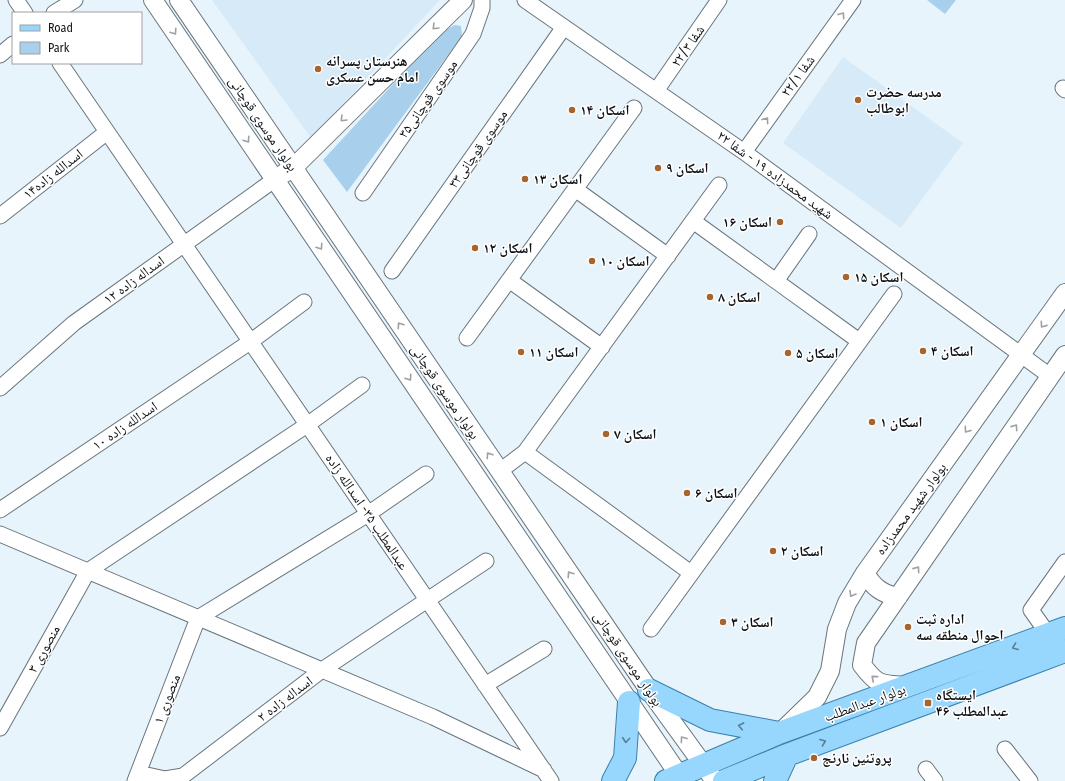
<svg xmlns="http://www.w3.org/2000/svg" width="1065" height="781" font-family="'Fira Sans Condensed','Noto Naskh Arabic',sans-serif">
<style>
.built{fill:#d7eaf7}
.green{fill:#a8d0ec}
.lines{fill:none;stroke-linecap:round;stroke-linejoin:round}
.minor-casing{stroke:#6a757c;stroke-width:17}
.tertiary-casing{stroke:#6a757c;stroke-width:20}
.primary-casing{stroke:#3a80ab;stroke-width:24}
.minor{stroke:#fff;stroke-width:15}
.tertiary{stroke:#fff;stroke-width:18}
.primary{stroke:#97d7fd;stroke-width:22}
.oneway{stroke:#9fa0a1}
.oneway2{stroke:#597e95}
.poi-dot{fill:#a6652f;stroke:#fff;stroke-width:1.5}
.labels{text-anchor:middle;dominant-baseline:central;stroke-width:3;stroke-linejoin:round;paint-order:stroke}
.street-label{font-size:14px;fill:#0e1215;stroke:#fff}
.poi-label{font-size:14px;font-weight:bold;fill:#0e1215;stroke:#fff;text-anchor:start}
</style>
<rect width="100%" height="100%" fill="#e8f4fc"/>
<path class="built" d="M212 0H440L311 138Z
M843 57 963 143 901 228 783 143Z"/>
<path class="green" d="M927 0H956L945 14Z
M455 25 461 26 462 36 347 192 323 160 440 33Z"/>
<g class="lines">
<defs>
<path id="minor" d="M16 0 25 13
M525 0 744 152 1050 376
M54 13 75 0
M0 55 13 44
M60 63 551 781
M1063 88 1065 90
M656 91 719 0
M744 152 853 0
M575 189 668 256
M363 193 473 34 482 8V0
M0 216 107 132
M693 221 859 341
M392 271 564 27
M509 280 602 347
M776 281 809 234
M467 338 634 108
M0 388 74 323 274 180
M525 452 691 573
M500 471 525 452 719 185
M0 510 250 342 304 302
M0 534 433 717 544 770
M1031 610 1065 562
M1031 610 1048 634
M651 629 894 294
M485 685 544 649
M0 728 88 571 307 425 362 385
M1005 749 1030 781
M926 769 935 781
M138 773 165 779 183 776 322 670 486 561
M135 781 198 618 368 514 426 474"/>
<path id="tertiary" d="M153 0 683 781
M179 0 649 690 715 781
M283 174 293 168 463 0
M865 573C873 587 882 594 898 597
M906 686C880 684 878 686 862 665L866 643 1065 355
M782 731 817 697 830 671 837 629 847 603 865 573 1065 293"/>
<path id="primary" d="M649 690 710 720 779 733
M613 781 625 758 629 702
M666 781 779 733 1065 628
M724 781 787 755 1065 651
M775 781 787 755"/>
</defs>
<use href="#minor" class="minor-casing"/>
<use href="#tertiary" class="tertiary-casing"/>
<use href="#primary" class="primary-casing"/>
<use href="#minor" class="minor"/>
<use href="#tertiary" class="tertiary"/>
<use href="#primary" class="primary"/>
</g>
<defs><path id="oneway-chevron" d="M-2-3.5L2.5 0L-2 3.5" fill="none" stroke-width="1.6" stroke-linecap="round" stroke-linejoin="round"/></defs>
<g class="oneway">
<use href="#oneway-chevron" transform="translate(842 15) rotate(-54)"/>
<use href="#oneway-chevron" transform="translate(435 27) rotate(135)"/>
<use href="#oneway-chevron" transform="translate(174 32) rotate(56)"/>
<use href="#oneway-chevron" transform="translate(343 119) rotate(135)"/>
<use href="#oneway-chevron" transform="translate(766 120) rotate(-54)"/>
<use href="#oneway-chevron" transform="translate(247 140) rotate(56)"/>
<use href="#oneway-chevron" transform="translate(320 247) rotate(56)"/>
<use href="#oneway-chevron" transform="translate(400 325) rotate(-124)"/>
<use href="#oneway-chevron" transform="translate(1043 325) rotate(125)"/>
<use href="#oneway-chevron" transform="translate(409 378) rotate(56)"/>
<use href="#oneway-chevron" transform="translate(1015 427) rotate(-55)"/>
<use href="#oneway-chevron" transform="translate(967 430) rotate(126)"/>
<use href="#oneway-chevron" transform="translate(489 455) rotate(-124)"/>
<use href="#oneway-chevron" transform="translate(917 569) rotate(-55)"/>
<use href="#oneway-chevron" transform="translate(570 574) rotate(-124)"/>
<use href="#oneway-chevron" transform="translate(852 594) rotate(121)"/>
<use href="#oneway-chevron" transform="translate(874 678) rotate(-140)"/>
<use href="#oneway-chevron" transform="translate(683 739) rotate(-126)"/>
</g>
<g class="oneway2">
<use href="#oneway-chevron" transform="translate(1015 647) rotate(159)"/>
<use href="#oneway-chevron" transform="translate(741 726) rotate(-169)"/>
<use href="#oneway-chevron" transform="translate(626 740) rotate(95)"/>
<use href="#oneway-chevron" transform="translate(823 742) rotate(-21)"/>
</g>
<g class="poi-dot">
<circle cx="318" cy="69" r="4"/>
<circle cx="858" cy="100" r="4"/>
<circle cx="572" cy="110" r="4"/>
<circle cx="658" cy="168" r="4"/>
<circle cx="525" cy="179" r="4"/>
<circle cx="780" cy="222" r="4"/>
<circle cx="475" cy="248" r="4"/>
<circle cx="592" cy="261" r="4"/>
<circle cx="846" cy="277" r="4"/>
<circle cx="710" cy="297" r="4"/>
<circle cx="923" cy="351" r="4"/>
<circle cx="521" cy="352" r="4"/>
<circle cx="788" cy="353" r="4"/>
<circle cx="872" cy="422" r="4"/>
<circle cx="606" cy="434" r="4"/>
<circle cx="687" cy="493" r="4"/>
<circle cx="773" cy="551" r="4"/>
<circle cx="723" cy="622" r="4"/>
<circle cx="908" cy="627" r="4"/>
<rect x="924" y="699" width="8" height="8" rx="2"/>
<circle cx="814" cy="758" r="4"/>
</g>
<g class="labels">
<g class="street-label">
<text transform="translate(688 46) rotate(-55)">شفا ۲۲/۳</text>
<text transform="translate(798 76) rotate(-54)">۲۲/۱ شفا</text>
<text transform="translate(428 99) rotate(-55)">موسوی قوچانی۳۵</text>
<text transform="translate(263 124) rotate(56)">بولوار موسوی قوچانی</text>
<text transform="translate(478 149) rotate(-55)">موسوی قوچانی۳۳</text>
<text transform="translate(53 174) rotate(-38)">اسدالله زاده۱۴</text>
<text transform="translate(775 175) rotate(36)">شهید محمدزاده ۱۹ - شفا ۲۲</text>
<text transform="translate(134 280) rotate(-36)">اسداله زاده ۱۲</text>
<text transform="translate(445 392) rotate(56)">بولوار موسوی قوچانی</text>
<text transform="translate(125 426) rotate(-34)">اسدالله زاده ۱۰</text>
<text transform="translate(911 509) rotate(-54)">بولوار شهید محمدزاده</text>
<text transform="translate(367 512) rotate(56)">عبدالمطلب ۳۵- اسدالله زاده</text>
<text transform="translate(44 649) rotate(-61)">منصوری ۳</text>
<text transform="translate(628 659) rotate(56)">بولوار موسوی قوچانی</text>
<text transform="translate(167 699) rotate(-69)">منصوری ۱</text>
<text transform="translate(285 699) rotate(-37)">اسداله زاده ۲</text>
<text transform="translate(865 703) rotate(-20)">بولوار عبدالمطلب</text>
</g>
<g class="poi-label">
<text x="326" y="61">هنرستان پسرانه<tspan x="326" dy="16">امام حسن عسکری</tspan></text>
<text x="866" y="92">مدرسه حضرت<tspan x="866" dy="16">ابوطالب</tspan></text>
<text x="580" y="110">اسکان ۱۴</text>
<text x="666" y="168">اسکان ۹</text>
<text x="533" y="179">اسکان ۱۳</text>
<text x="772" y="222" text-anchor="end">اسکان ۱۶</text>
<text x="483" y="248">اسکان ۱۲</text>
<text x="600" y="261">اسکان ۱۰</text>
<text x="854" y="277">اسکان ۱۵</text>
<text x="718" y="297">اسکان ۸</text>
<text x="931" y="351">اسکان ۴</text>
<text x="529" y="352">اسکان ۱۱</text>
<text x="796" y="353">اسکان ۵</text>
<text x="880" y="422">اسکان ۱</text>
<text x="614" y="434">اسکان ۷</text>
<text x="695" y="493">اسکان ۶</text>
<text x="781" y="551">اسکان ۲</text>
<text x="916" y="619">اداره ثبت<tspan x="916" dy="16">احوال منطقه سه</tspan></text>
<text x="731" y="622">اسکان ۳</text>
<text x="936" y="695">ایستگاه<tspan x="936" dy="16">عبدالمطلب ۴۶</tspan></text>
<text x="822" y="758">پروتئین نارنج</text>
</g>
</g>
<rect x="12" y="12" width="130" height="52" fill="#ffffff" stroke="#9fa0a1"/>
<rect x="20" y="25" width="20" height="6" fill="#97d7fd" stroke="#9fa0a1"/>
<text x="48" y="32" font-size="12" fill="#0e1215">Road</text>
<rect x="20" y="42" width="20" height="12" fill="#a8d0ec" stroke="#9fa0a1"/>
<text x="48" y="52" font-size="12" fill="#0e1215">Park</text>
</svg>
